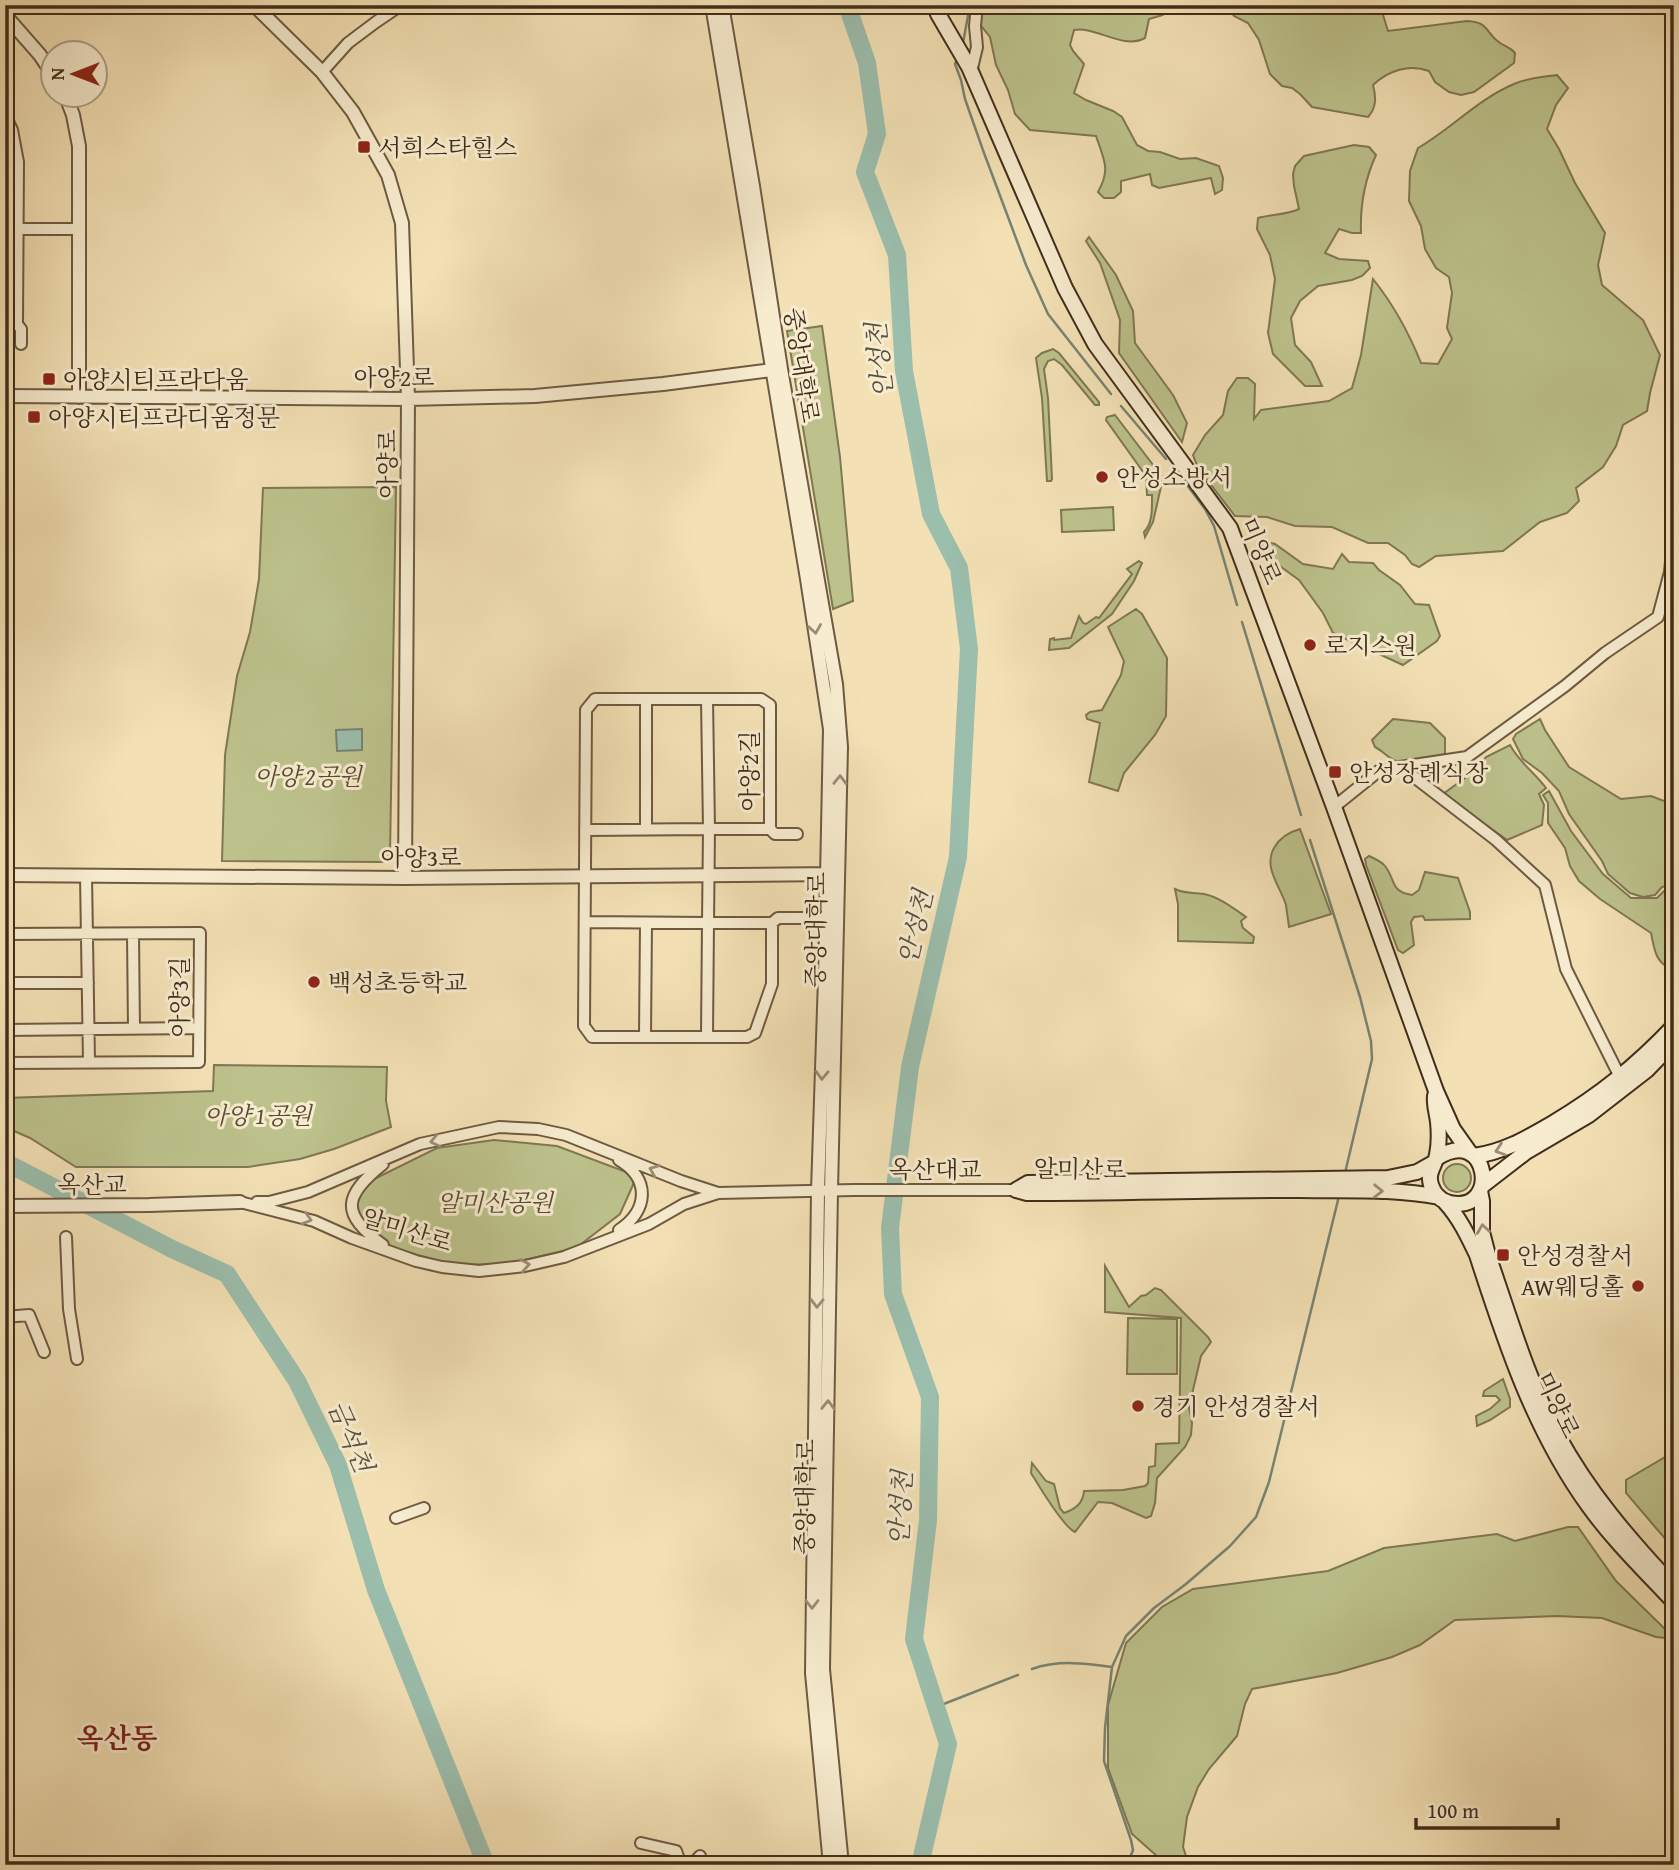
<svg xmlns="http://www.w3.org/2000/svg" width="1679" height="1870" font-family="'Gentium Book Plus','Noto Serif KR',serif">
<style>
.green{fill:#bdc28c;stroke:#7f7854;stroke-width:2}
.water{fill:#9bbead;stroke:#778473;stroke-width:2}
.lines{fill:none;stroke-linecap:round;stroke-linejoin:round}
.stream{stroke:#778473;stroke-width:2.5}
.river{stroke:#9bbead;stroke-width:18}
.minor-casing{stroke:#6e5a42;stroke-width:14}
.tertiary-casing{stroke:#6e5a42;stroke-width:16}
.secondary-casing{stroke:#412d1b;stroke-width:18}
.minor{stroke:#f7eccf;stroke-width:10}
.tertiary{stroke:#f7eccf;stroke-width:12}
.secondary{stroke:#f7eccf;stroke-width:14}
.oneway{stroke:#9c8c75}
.poi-dot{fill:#8f2418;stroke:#f7eccf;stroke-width:2.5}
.labels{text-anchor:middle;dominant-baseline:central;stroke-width:6;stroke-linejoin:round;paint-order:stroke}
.poi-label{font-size:24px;fill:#412d1b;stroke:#f7eccf;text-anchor:start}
.street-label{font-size:24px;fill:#412d1b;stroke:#f7eccf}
.park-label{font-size:24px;font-style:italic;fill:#5a4b32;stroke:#f7eccf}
.water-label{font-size:26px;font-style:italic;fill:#585140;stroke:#f7eccf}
.quarter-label{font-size:28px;font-weight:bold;fill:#7a1f14;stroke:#f7eccf}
</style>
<rect width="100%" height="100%" fill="#f3e1b5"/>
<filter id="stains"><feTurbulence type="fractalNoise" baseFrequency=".00286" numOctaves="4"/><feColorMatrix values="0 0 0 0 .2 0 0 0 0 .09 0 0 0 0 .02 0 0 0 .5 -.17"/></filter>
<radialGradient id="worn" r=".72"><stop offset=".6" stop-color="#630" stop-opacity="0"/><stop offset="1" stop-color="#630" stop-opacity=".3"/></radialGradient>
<path class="green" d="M980 5H1168L1163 15 1149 19 1145 38C1123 50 1096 26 1074 30L1070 45 1073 51 1084 64 1074 93 1086 100 1113 111 1122 117 1137 145 1148 151 1160 152 1180 159 1196 158 1219 166 1223 178 1222 190 1215 194 1211 178 1159 188 1152 185 1150 174 1121 181V192L1114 198H1104L1098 192C1111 169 1104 160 1096 136L1030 130 1015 114 1008 90 996 65 990 37 978 22Z
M1227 5H1380L1388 31 1467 21C1490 22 1485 33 1500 43 1506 47 1510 47 1515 53L1514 63 1474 92 1461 95 1449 92 1435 82 1429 71C1409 64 1389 70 1373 85 1376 97 1377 107 1368 117L1312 107 1300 94 1292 88 1282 86 1270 74 1259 40 1248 23 1234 16Z
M1557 75 1568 88 1556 105 1547 129 1559 149 1575 183 1605 233 1598 265 1602 285 1643 320 1660 355 1650 393 1647 411 1623 425 1616 446 1603 467 1576 488 1579 501 1567 513 1540 522 1503 551 1436 556 1419 567 1412 564 1405 555 1388 543H1368L1332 527 1295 526 1267 517 1235 516 1198 468 1193 455 1205 435 1223 415 1228 391 1237 378H1248L1255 384 1254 419 1261 410 1329 401 1352 388 1361 355 1373 279C1393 304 1409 333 1421 363L1438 364 1452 339 1447 328 1452 293 1449 277 1436 268 1425 249 1421 226 1409 201 1410 171 1418 148C1451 129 1478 99 1514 84 1527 78 1543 77 1557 75Z
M1354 145 1369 147 1376 155C1365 179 1360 207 1361 233H1352L1339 229 1325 253 1339 259 1368 261 1370 268 1362 276 1352 280 1318 286 1300 301 1291 318 1295 345 1311 362 1322 386H1305L1273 354 1268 333 1275 279 1270 255 1257 229 1258 218C1272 214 1286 215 1299 209L1294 186 1293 174 1295 166 1304 156Z
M1089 237 1116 275 1133 311 1135 343 1173 395 1187 423 1182 442 1119 353 1120 320 1100 263 1086 241Z
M822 326 840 457 853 601 833 609 787 331Z
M1053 349 1059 353 1099 402V405H1095L1062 365 1054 359 1048 361 1044 369 1048 398 1052 479 1051 481H1047L1042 398 1036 358 1042 353Z
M1115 415 1163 478 1153 522 1145 537 1144 532C1153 523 1152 508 1152 495H1147L1146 476 1106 420 1107 417Z
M396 487 390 856 383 862 222 861 225 755 237 676 250 632 259 579 263 488Z
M1113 507 1114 530 1062 532 1061 510Z
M1263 541 1275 544 1303 564 1333 569 1342 554 1349 562 1373 563 1379 570 1400 585 1415 604 1429 605 1440 636 1437 641 1403 665 1333 633 1323 613 1299 580 1277 564 1259 542Z
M1139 561 1142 563 1134 581 1112 614 1069 648 1049 650 1050 639 1054 638V640L1071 638 1079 616 1083 623 1086 624 1096 617 1099 618 1132 574 1127 569Z
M1136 609 1142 614 1167 658 1166 716 1155 735 1124 773 1118 791 1089 782 1100 723 1087 719 1086 715 1090 712 1102 710 1121 675 1124 661 1108 627Z
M1393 719 1430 723 1445 738V754C1434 756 1403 765 1394 760 1388 758 1383 751 1375 747L1372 740Z
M1540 719 1545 730 1569 767 1621 799 1651 796 1664 801H1674V895L1669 886 1662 887 1655 895 1643 897 1630 893 1608 874 1602 861 1569 814 1559 791 1542 773 1523 759 1513 739 1516 734Z
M1510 745C1519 762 1534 772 1546 788L1539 794 1544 805 1542 825 1507 840 1443 794 1476 770 1486 757Z
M1549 791 1571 831 1603 874 1631 898H1657L1664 891H1669L1674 901V985L1668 967C1655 961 1654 947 1651 933L1600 899 1579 881 1570 866 1565 848 1548 823V803L1543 795Z
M1300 829 1331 914 1289 927C1288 920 1287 912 1286 905 1280 886 1263 867 1274 848 1280 837 1289 832 1300 829Z
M1369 856C1375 859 1381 861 1385 866 1396 880 1390 892 1412 895L1419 890 1425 872 1458 878 1470 912V919L1425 920 1423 916 1414 917 1411 922 1414 945 1403 953 1398 950 1366 865 1365 859Z
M1175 889C1185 894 1193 892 1204 894 1219 897 1233 908 1246 917L1241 921 1243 928 1254 937 1253 943 1178 941V904Z
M214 1065 387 1067 386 1101 391 1127 334 1149 300 1159 248 1167H76L30 1138 5 1127V1098L213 1091Z
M494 1140 557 1146 637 1176 620 1214 576 1248 507 1264 452 1265 369 1241 354 1212 362 1185 437 1148Z
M1443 1178a14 14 0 1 1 28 0a14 14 0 1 1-28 0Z
M1105 1266 1129 1307 1141 1296 1146 1295 1155 1288 1161 1290 1208 1337 1211 1342 1201 1356 1189 1407 1192 1423 1191 1435 1185 1447 1157 1478 1155 1503 1151 1516 1146 1518 1112 1503 1098 1502 1075 1532C1063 1527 1039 1486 1031 1473L1032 1463 1046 1481 1054 1484 1060 1508 1064 1513C1076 1509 1083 1503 1084 1491L1123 1490 1145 1486 1148 1483 1149 1467 1155 1466 1156 1444 1179 1443 1181 1318 1105 1312Z
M1128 1318 1177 1319V1374H1127Z
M1503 1379 1510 1399V1407L1490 1420 1477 1426 1476 1416 1490 1409 1500 1400 1496 1396H1483L1484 1391Z
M1672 1453H1674V1549L1626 1493V1480Z
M1568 1527H1578L1616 1581 1669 1633 1665 1638 1656 1637 1602 1618 1557 1616 1455 1620 1420 1645 1392 1657 1337 1673 1252 1689 1245 1704 1237 1736 1209 1769 1198 1787 1187 1817 1183 1847 1189 1865H1167L1132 1834 1108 1768V1705L1126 1643 1162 1607 1193 1589 1328 1571 1384 1548 1497 1534 1515 1541Z"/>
<path class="water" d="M362 729V750L337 751 336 730Z"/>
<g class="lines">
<path class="stream" d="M963 43 970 5
M957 59 955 64 961 80 965 99 984 153 1026 265 1048 314 1111 394
M1121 406 1166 459
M1178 473 1205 509 1214 526 1237 605
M8 604 5 552 9 539
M1242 622 1301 815
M1310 840 1360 997 1371 1041 1372 1059 1345 1173
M1032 1669C1057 1660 1086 1663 1112 1667
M936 1707 1018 1675
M1129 1860 1133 1850 1131 1840 1104 1761 1105 1728 1112 1667 1126 1636 1154 1608 1186 1584 1230 1546 1256 1517 1269 1482 1339 1196"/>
<path class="river" d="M847 5 867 63 877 134 865 172 897 255 904 371 931 514 959 568 969 649 958 857 910 1067 890 1228 893 1294 930 1397 928 1520 914 1639 948 1744 920 1865
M5 1162 172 1249 227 1274 297 1381 338 1465 376 1590 486 1865"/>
<defs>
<path id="minor" d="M322 72 348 43 376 22 401 5
M971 72 977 47 975 26 977 5
M5 115 12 130 18 162 17 324H5
M5 229H79
M17 324 21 329V344
M595 699H761L770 705V829H709L708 923H772V984L755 1033 747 1037H592L584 1026 586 710Z
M1401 767 1496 840 1545 885 1566 969 1620 1077
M1334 807 1380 770 1467 757 1565 686 1605 653 1658 617 1670 572 1674 530
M646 829V699
M770 829 775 834H797
M585 830 709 829 707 699
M86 876 89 1062
M585 922 708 923 707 1037
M772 923 778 918H826
M5 934 200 933 199 1062 5 1063
M133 934 134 1029
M5 983H88
M5 1030 199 1028
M645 1037 646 923
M619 1160C651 1179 648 1211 619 1230
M240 1202 314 1221 352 1238 416 1261 442 1267 479 1271 525 1266 564 1257 649 1224 684 1204 718 1193 854 1190H1016
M257 1202H269L308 1192 420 1144 499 1127 538 1129 566 1135 681 1181 718 1193
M66 1237 69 1309 77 1359
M383 1245C340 1214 343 1196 383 1164
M5 1317 29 1315 44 1352
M396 1518 424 1508
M641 1843 676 1851 681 1865
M692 1865 700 1856"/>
<path id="tertiary" d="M254 5 322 72 353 112 388 175 402 223 408 399 405 878
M712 5 807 579 830 729 825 978 818 1191 812 1673 830 1865
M722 5 753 186 781 369 836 684 841 747 831 1191 823 1669 842 1865
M5 15 40 55 52 73
M65 94 73 115 79 146V397
M5 396 408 399 535 396 663 384 780 369
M5 875 405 878 834 874
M5 1206 149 1205 240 1202"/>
<path id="secondary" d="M935 5 938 14 969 67 1065 288 1095 344 1230 528 1334 807 1436 1091 1453 1129 1470 1153
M1435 1096C1434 1105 1437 1113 1438 1122 1439 1132 1439 1145 1437 1155 1435 1166 1427 1172 1431 1185 1434 1194 1441 1201 1450 1203 1501 1214 1489 1124 1437 1158
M1474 1156C1504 1152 1527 1138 1553 1123 1600 1095 1636 1066 1674 1026
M1482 1186 1526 1152 1589 1115 1647 1070 1674 1042
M1016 1190 1027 1193C1118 1193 1209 1190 1300 1190 1346 1191 1393 1188 1439 1197
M1016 1190 1028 1183 1388 1178 1417 1172 1433 1163
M1480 1191 1482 1201V1232L1488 1255C1509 1315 1527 1379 1557 1434 1589 1493 1629 1539 1674 1587
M1445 1202C1459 1217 1468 1236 1477 1255 1505 1342 1534 1430 1588 1505 1613 1540 1644 1570 1674 1602"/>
</defs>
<use href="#minor" class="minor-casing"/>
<use href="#tertiary" class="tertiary-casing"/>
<use href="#secondary" class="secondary-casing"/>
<use href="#minor" class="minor"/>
<use href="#tertiary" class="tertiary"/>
<use href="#secondary" class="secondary"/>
</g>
<defs><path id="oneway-chevron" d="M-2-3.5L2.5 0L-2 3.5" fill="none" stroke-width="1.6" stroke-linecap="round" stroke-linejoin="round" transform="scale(1.75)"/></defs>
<g class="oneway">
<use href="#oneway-chevron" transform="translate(815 629) rotate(81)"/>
<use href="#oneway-chevron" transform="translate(840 780) rotate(-89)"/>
<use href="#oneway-chevron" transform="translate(822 1075) rotate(92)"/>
<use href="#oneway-chevron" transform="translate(435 1141) rotate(168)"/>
<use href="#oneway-chevron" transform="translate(1500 1150) rotate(162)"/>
<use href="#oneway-chevron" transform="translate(654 1170) rotate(-158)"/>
<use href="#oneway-chevron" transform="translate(1378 1191) rotate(1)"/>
<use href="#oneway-chevron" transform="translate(307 1219) rotate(16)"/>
<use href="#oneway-chevron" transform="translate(1483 1229) rotate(-98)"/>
<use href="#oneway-chevron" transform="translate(525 1265) rotate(-10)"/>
<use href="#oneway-chevron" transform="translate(817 1303) rotate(91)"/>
<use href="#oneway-chevron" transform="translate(828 1405) rotate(-89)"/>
<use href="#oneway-chevron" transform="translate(812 1604) rotate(90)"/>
</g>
<g class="poi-dot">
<rect x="357" y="140" width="14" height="14" rx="3.5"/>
<rect x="42" y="372" width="14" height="14" rx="3.5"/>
<rect x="27" y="410" width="14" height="14" rx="3.5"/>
<circle cx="1102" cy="477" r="7"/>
<circle cx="1310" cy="645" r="7"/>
<rect x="1328" y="765" width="14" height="14" rx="3.5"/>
<circle cx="314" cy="982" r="7"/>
<rect x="1496" y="1248" width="14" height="14" rx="3.5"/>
<circle cx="1638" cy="1286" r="7"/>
<circle cx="1138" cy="1406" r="7"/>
</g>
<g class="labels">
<g class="poi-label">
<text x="378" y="147">서희스타힐스</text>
<text x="63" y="379">아양시티프라다움</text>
<text x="48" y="417">아양시티프라디움정문</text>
<text x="1116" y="477">안성소방서</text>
<text x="1324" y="645">로지스원</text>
<text x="1349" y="772">안성장례식장</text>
<text x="328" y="982">백성초등학교</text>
<text x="1517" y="1255">안성경찰서</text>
<text x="1624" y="1286" text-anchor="end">AW웨딩홀</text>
<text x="1152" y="1406">경기 안성경찰서</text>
</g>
<g class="street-label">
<text transform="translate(802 365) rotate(81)">중앙대학로</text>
<text x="394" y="377">아양2로</text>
<text transform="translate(387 464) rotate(-90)">아양로</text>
<text transform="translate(1261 551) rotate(67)">미양로</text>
<text transform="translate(749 771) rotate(-90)">아양2길</text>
<text x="421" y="857">아양3로</text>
<text transform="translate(816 930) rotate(-89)">중앙대학로</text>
<text transform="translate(179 997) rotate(-90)">아양3길</text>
<text x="935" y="1169">옥산대교</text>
<text transform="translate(1080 1169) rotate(1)">알미산로</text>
<text x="92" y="1184">옥산교</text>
<text transform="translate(407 1230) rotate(17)">알미산로</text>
<text transform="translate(1558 1405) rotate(65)">미양로</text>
<text transform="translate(805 1497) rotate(-89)">중앙대학로</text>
</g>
<g class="park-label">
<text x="308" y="776">아양 2공원</text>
<text x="258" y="1115">아양 1공원</text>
<text x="495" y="1202">알미산공원</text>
</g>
<g class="water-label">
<text transform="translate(879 360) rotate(-96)">안성천</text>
<text transform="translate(915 927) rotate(-77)">안성천</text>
<text transform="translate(351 1436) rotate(67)">금석천</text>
<text transform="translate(900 1508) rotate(-87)">안성천</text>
</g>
<g class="quarter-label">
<text x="117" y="1737">옥산동</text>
</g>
</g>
<rect width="1679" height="1870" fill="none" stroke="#f3e1b5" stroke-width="28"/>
<rect x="7" y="7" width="1665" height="1856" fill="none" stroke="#412d1b" stroke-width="3.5"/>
<rect x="14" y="14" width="1651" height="1842" fill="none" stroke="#412d1b" stroke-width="2"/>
<g transform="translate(74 74) rotate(270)"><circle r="33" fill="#f7eccf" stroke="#aea087" stroke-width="2"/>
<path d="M0-5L12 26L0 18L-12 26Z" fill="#8f2418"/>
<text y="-10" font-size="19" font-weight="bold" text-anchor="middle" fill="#412d1b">N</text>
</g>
<path d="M1416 1818v10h142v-10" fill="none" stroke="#412d1b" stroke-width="3.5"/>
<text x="1427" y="1818" font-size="21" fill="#412d1b" stroke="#f7eccf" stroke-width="5" paint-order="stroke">100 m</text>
<rect width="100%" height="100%" filter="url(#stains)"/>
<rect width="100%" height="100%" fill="url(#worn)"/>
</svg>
